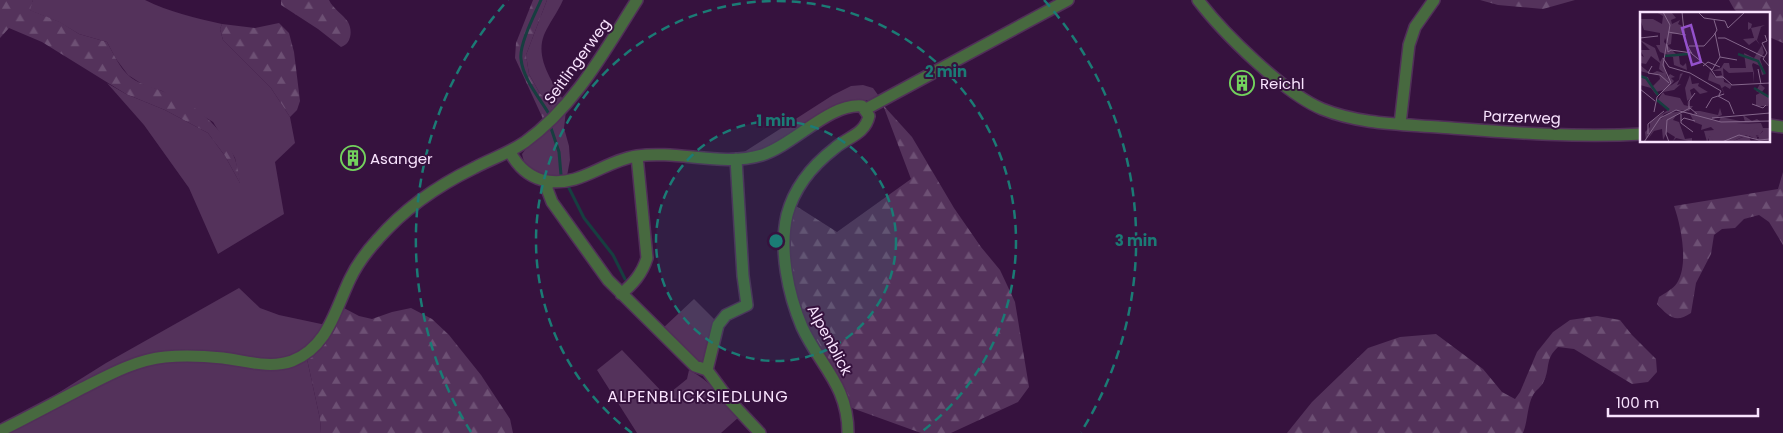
<svg xmlns="http://www.w3.org/2000/svg" width="1783" height="433" font-family="Poppins,sans-serif">
<style>
.green{fill:#54325b}
.forest{fill:url(#forest-firs)}
.lines{fill:none;stroke-linecap:round;stroke-linejoin:round}
.stream{stroke:#173e40;stroke-width:3}
.street-casing{stroke:#512f59;stroke-width:14}
.street{stroke:#47693f;stroke-width:11}
.ring{fill:none;stroke:#1b7b75;stroke-width:2.5;stroke-dasharray:9 6}
.labels{text-anchor:middle;dominant-baseline:central;stroke-width:4;stroke-linejoin:round;paint-order:stroke}
.street-label{font-size:15px;fill:#f9e3fe;stroke:#36123e}
.poi-label{font-size:15px;fill:#f9e3fe;stroke:#36123e;text-anchor:start}
.neighbourhood-label{font-size:16px;letter-spacing:1px;fill:#f9e3fe;stroke:#36123e}
.inset-river{fill:none;stroke:#173e40;stroke-width:2.5}
.inset-road{fill:none;stroke:#84668b;stroke-width:1}
.view{fill:#9451cc;fill-opacity:0.15;stroke:#9451cc;stroke-width:2.5}
.inset-edge{fill:none;stroke:#f9e3fe;stroke-width:2.5}
.centre{fill:#1b7b75;stroke:#36123e;stroke-width:2.5}
.ring-label{font-size:15px;text-anchor:middle;font-weight:bold;fill:#1b7b75;stroke:#36123e;stroke-width:4;stroke-linejoin:round;paint-order:stroke}
</style>
<defs>
<pattern id="forest-firs" width="22" height="20" patternUnits="userSpaceOnUse" patternTransform="scale(1.25)"><rect width="22" height="20" fill="#54325b"/><path d="M5 1l3.5 6h-7zM16 11l3.5 6h-7z" fill="#6d5074"/></pattern>
</defs>
<rect width="100%" height="100%" fill="#36123e"/>
<path class="green" d="M33 0H145C169 12 196 18 222 24L220 29 223 40 271 88 290 117 295 143 275 162 284 214 218 254 189 188 144 125 107 83 126 94 165 110 208 133 225 156 240 183 235 158 213 122 162 91 145 86 128 75 116 59 107 42 79 34 59 22 29 10Z
M547 0H563C558 12 549 23 544 35 535 58 552 82 564 101L554 110 539 92 529 74 526 55Z
M863 85 873 88 881 99 845 102 835 107 777 144 760 151 741 154 833 95 851 86Z
M566 111 564 128 569 146 570 160 567 176C548 178 526 177 522 154L528 146Z
M239 288 260 308 279 315 326 325 320 336 298 354 274 361 169 352 31 410 106 363Z
M694 299 715 320 708 341 704 362 699 364 662 329Z
M622 350 666 396 687 379 689 370C711 381 724 399 739 417L721 433H637L597 370Z
M307 359 320 419 321 433H3L130 369 169 360Z"/>
<path class="forest" d="M0 0H33L30 10 60 22 79 34 107 42C113 53 119 66 127 74 137 84 150 86 162 91 194 103 223 126 235 159 238 168 239 177 241 185L225 156 208 133 165 110 126 94 42 42 9 28 0 38Z
M281 0H329C333 9 343 14 348 22 353 31 351 44 341 47L318 29 281 5Z
M533 0H547L526 55 529 74 539 92 554 110 544 121 515 58 516 43Z
M1480 0H1575L1543 9 1498 5Z
M1729 0H1783V43L1769 37V14H1739L1734 9Z
M279 23 289 33 294 52 300 101 297 110 290 117 271 88 223 40 220 29 222 24 255 28Z
M883 105 912 137 954 208 981 247 1000 270 1015 302 1029 387 1018 402 951 433H921L849 407 847 396 806 328 796 302 787 248 793 204 837 232 911 179Z
M1783 172V245L1769 222 1759 215 1744 219 1735 228 1722 229 1714 235 1711 254 1696 283 1691 313C1675 324 1668 316 1657 304L1659 297C1665 293 1673 289 1677 283 1689 264 1681 226 1674 206L1778 189Z
M342 307 359 316 372 319 392 312 411 308 432 319 449 335 481 375 510 419 513 433H321L320 419 307 359Z
M1597 316 1620 320 1632 335 1656 359 1657 372 1648 382 1632 384 1574 349 1558 347C1544 360 1551 368 1543 383 1541 387 1536 390 1533 395 1527 406 1528 421 1523 433H1287L1312 402 1368 348 1400 337 1436 334 1483 369 1502 392 1515 399 1520 392 1537 352 1553 332 1570 320Z"/>
<g class="lines">
<path class="stream" d="M541 0C535 14 519 44 521 59 523 79 539 97 549 114
M551 128 559 152 561 175
M569 188 584 218 613 255 625 279"/>
<defs>
<path id="street" d="M1198 0C1223 33 1284 93 1322 109 1359 124 1399 124 1438 127 1505 132 1574 138 1642 134
M866 109 1068 0
M1400 124 1409 45 1415 27 1434 0
M1769 125 1783 127
M510 152C518 167 530 178 547 181 580 187 606 160 637 156 678 150 722 167 762 155 794 145 829 103 862 106L869 116C865 134 848 137 835 148 813 165 794 188 787 215 779 250 788 294 802 327 820 366 848 385 848 433
M548 181 547 189 552 202 608 280 695 366 707 370 730 401 760 433
M621 294C633 284 642 274 647 258L637 156
M707 370 718 325 726 315 747 305 743 276 736 159
M0 431C26 418 52 404 77 391 105 377 134 360 165 357 185 355 204 356 223 358 246 361 270 369 292 361 328 347 335 310 350 279 357 264 367 251 378 239 405 208 437 186 474 168 491 159 509 153 525 142 575 106 605 50 637 0"/>
</defs>
<use href="#street" class="street-casing"/>
<use href="#street" class="street"/>
</g>
<circle cx="776" cy="241" r="120" fill="#1b7b75" fill-opacity=".12"/>
<g class="ring">
<circle cx="776" cy="241" r="120"/>
<path d="M632 433A240 240 0 1 1 920 433"/>
<path d="M471 432A360 360 0 0 1 508 0M1044 0A360 360 0 0 1 1081 432"/>
</g>
<defs>
<symbol id="building-ring" viewBox="-11 -11 22 22"><circle r="9.5" fill="#36123e" stroke="#73d25d" stroke-width="1.5"/><path d="M-4-6H4V6H1V3H-1V6H-4ZM-2.5-4.3h1.7v1.8h-1.7ZM.8-4.3h1.7v1.8H.8ZM-2.5-1h1.7V.8h-1.7ZM.8-1h1.7V.8H.8Z" fill="#73d25d"/></symbol>
</defs>
<g fill-rule="evenodd">
<use href="#building-ring" x="1228" y="69" width="28" height="28"/>
<use href="#building-ring" x="339" y="144" width="28" height="28"/>
</g>
<g class="labels">
<g class="street-label">
<text transform="translate(577 61) rotate(-54)">Seitlingerweg</text>
<text transform="translate(1522 117) rotate(2)">Parzerweg</text>
<text transform="translate(830 340) rotate(62)">Alpenblick</text>
</g>
<g class="poi-label">
<text x="1260" y="83">Reichl</text>
<text x="370" y="158">Asanger</text>
</g>
<g class="neighbourhood-label">
<text x="698" y="396">ALPENBLICKSIEDLUNG</text>
</g>
</g>
<g transform="translate(1640 12)">
<rect width="130" height="130" fill="#36123e"/>
<path d="M113 112 123 118 119 124 116 123 118 128 107 123 91 130H69V125L78 118H90L89 124 72 128 83 130 101 121 97 114 106 118Z" fill="#54325b"/>
<path d="M16 0 32 1 36 6 31 8 32 12 40 8 38 12 42 14 43 21 32 22 31 32 28 33 25 26 24 30 36 42 48 41 39 44 40 52 43 54 46 51 47 58 34 53 33 45 20 40 16 33H20V21L4 18 0 7H13L22 12 23 4ZM108 10 112 12 111 16 125 13 121 15 117 28 120 33 116 28 109 33 103 27 114 26 111 16 108 18ZM0 28 15 36 20 50 23 45 27 66 30 62 35 65 31 66 34 69 30 74 39 68 40 62 43 61 37 73 41 72 34 78 23 80 25 83 40 86 44 93 48 94 45 76 50 63 52 72 59 71 58 74 68 80 60 82 54 76 50 78 52 85 47 89 49 94H53L49 99 36 98 24 102 6 128 5 120 10 115V110L28 98 17 89 24 78 16 80 17 84 11 76 0 73V64L8 65 12 75 20 67 19 62H11L0 59V53L11 62 17 59 24 61 19 57 20 51 11 44 6 52 0 51V43L4 45 0 38H10ZM122 33 124 41 120 47 125 62 122 63 120 54 113 51 112 53 114 61 113 71V60L89 61 83 56 84 70 92 73 90 77 85 74 82 76 86 85 80 73 68 68 70 59 75 65 82 63 81 59H72L81 56 84 51H89L90 56H106L104 41 114 46ZM120 72 125 76 121 81 129 85 128 94H116V83L120 81 116 79ZM80 96 82 103 71 108 79 109 81 105 105 110 103 103 112 109 117 107 121 110 96 112 121 111 123 116H130V128H118L119 125 112 123 119 124 117 119 120 122 123 119 115 116 109 124 111 130H91L108 123 107 120 109 121 111 117 83 130 73 129 70 124 67 130 64 119 74 118 71 115 61 118 62 113 54 110 49 100 37 102 33 108 39 110 45 127 52 126V130L36 126 33 129 35 125 27 120 23 128 22 117 14 119 8 127 18 109 29 101 44 99 51 101 54 103 55 99H60L78 103Z" fill="#54325b"/>
<path class="inset-river" d="M98 42 118 49 125 62M25 44 48 42M0 64 6 66 18 83M114 76 129 85M17 88 29 98"/>
<path class="inset-road" d="M42 0 45 29 52 42 72 58 80 45M58 0 64 6 85 9 88 16 105 0M28 20 46 23M75 21 80 45M125 23 127 29 122 31 127 41 123 47 130 55M0 26 18 24M78 26H85L124 45M27 32 28 40 31 38 52 41M49 34H64L74 23 77 18 74 8M80 45 97 48M23 46 29 55 50 61 81 79 79 83M12 54 8 61 20 63 29 71M63 54 68 50 80 55M70 56 76 65H83L92 73 130 71M118 57 121 72M0 77 15 89M78 84 89 90 94 102M112 92 123 96 126 93M49 96V89L55 81M66 96 72 86 84 82M14 100 17 85 31 71 23 53 30 13 23 0M41 102V111L53 120M72 106 130 101M41 109 44 106 55 109M8 122V112L24 99M4 130 20 106 36 98 81 110 130 109M29 130 26 122 27 108 50 96 57 102M82 130 99 123 119 128 130 127"/>
<path class="view" d="M51 13 61 50 52 53 42 16Z"/>
<rect width="130" height="130" class="inset-edge"/>
</g>
<circle cx="776" cy="241" r="8" class="centre"/>
<g class="ring-label">
<text x="946" y="77">2 min</text>
<text x="776" y="126">1 min</text>
<text x="1136" y="246">3 min</text>
</g>
<path d="M1608 408v8h150v-8" fill="none" stroke="#f9e3fe" stroke-width="2.5"/>
<text x="1616" y="408" font-size="15" fill="#f9e3fe" stroke="#36123e" stroke-width="4" paint-order="stroke">100 m</text>
</svg>
